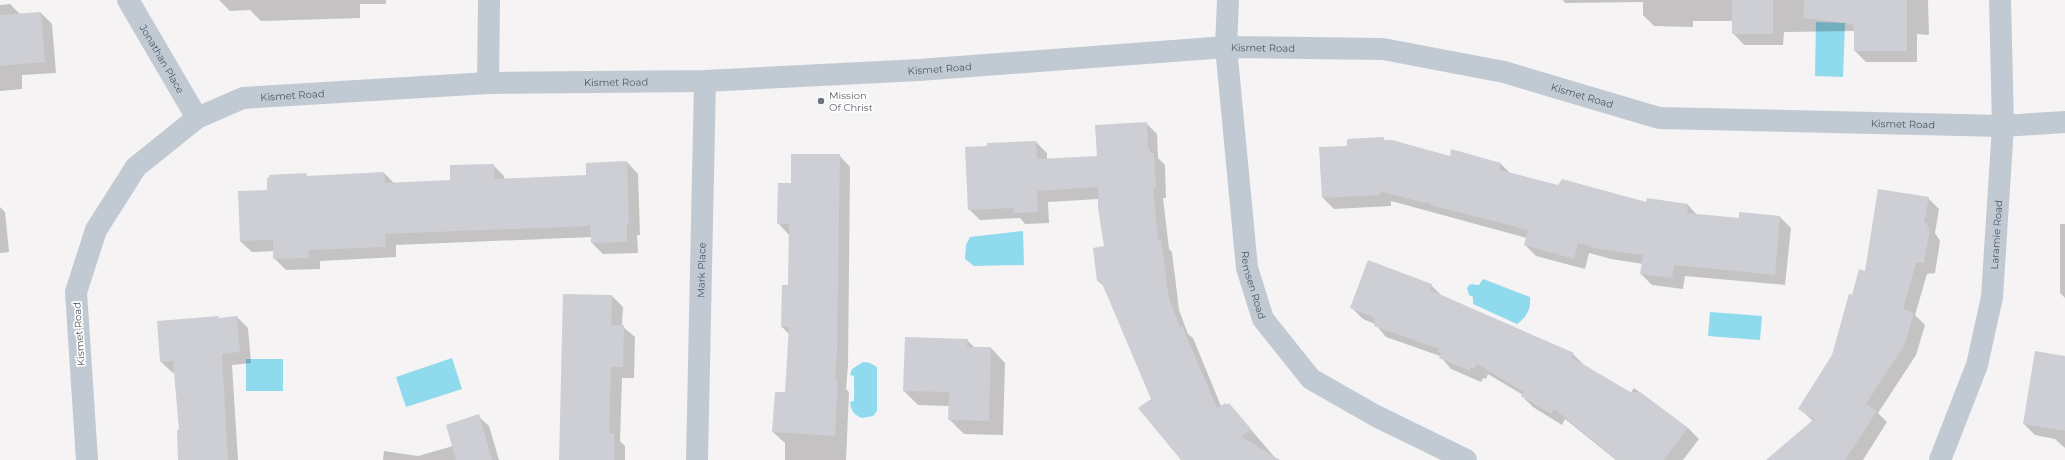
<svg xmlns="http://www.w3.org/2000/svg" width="2065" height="460" font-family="Montserrat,sans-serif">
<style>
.water{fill:#90daee}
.shadow{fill:#0003}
.building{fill:#cdcfd5}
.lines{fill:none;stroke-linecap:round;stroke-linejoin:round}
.minor{stroke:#c1cad2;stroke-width:22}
.worship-dot{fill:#6b7280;stroke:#fff;stroke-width:1.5}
.labels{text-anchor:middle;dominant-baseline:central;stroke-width:3.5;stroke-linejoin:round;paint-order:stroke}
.street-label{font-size:10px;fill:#4a5661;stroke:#fff}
.worship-label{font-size:10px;fill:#5b616d;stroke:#fff;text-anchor:start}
</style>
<rect width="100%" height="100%" fill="#f5f3f3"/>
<path class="water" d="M1816 22 1845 23 1843 77 1815 76Z
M1023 231 1024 265 974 266 965 259 966 245 970 237Z
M1483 279 1530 297C1531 309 1527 317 1517 324L1473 304V297L1469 295 1467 288 1470 284 1479 285Z
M1710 312 1762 316 1760 340 1708 336Z
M452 358 462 389 406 407 396 377Z
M246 359H283V391H246Z
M863 362 870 363 877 367V411L873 416 862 418C854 415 851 411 850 402L854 401V376L850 375 852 369Z"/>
<path class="shadow" d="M219 0H386V4H360V18L261 21 250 10 230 11Z
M1563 0H1928L1929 35 1917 34V62H1866L1855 51V31L1784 32 1783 45H1744L1733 33V21H1693V27L1654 26 1643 15V2L1565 3Z
M10 4 21 15 41 13 52 24 56 73 22 75V89L0 91V5Z
M1146 123 1157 134 1158 158 1165 165 1166 198H1163L1169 249 1172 252 1179 310 1188 334 1193 338 1221 406 1229 404 1277 460H1182L1152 399 1105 287 1098 281 1105 247 1099 199 1048 202 1049 223 1025 224 1020 218 980 220 969 209 988 144 1036 142 1047 153V160L1098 157Z
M1383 138 1386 141 1451 157 1501 164 1510 173 1558 186 1647 203 1688 205 1697 215 1740 219V213L1780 217 1791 228 1785 285 1685 276 1683 289 1652 285 1641 274 1643 264 1611 259 1589 253 1585 269 1536 256 1525 245 1527 238 1391 201V206L1334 209 1323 198 1348 146Z
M839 155 850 167 848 365 846 389 849 392 846 460H785V443L773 432 786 393 790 335 782 327 789 286V235L778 223 792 184Z
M627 162 638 174 640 235H637L638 253 603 254 592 243V237L396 245V257L320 261V269L286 270 274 258V251L252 252 240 241 268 191 306 174 308 177 384 173 395 184 451 181 493 165 504 176V179L587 176Z
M1928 198 1939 209 1935 233 1940 241 1935 273 1927 274 1915 315 1925 325 1916 355 1878 413 1887 422 1863 460H1768L1813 421 1799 408 1833 355 1853 296 1866 272Z
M0 207 5 212 9 252 0 253Z
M2060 224H2065V298L2060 293Z
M1431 285 1442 296 1573 354 1584 365 1630 394 1634 388 1688 428 1699 439 1683 460H1616L1565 419 1562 425 1533 407 1522 396 1523 395 1488 374 1486 379 1483 378 1481 382 1451 369 1440 356 1386 337 1375 324 1363 319 1352 308Z
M612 296 623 307 622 326 635 337 634 378H622L620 441 625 446V460H560Z
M237 317 248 328 251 363 232 365 238 460H179L180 431 175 372 173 373 161 362Z
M967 340 975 348H991L1005 363 1003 435 964 434 949 419V406L918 405 904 391Z
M2065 357V448L2055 439 2035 435 2024 424Z
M478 416 489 426 499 460H383L384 451 418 456 453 446Z"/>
<path class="building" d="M1732 0H1773V34H1732Z
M1804 0H1907V51H1854V24L1803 18Z
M41 12 45 62 0 66V15Z
M1147 122 1148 149H1150V153H1154L1156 187H1153L1158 240H1161L1169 298 1180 327 1182 326 1217 408 1225 403 1227 405 1229 403 1251 429 1242 437 1280 460H1181L1138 408 1151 399 1101 281H1097L1093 248 1104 246 1098 208V187L1037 191 1038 212 1013 213V208L968 210 965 147 987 146V143L1036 141 1037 159 1097 156 1095 125Z
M1384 137V140H1392L1450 156 1451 149 1501 163 1499 170 1558 185 1562 179 1646 202 1647 198 1688 204 1687 213 1739 218V212L1780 216 1775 275 1674 265 1672 278 1640 274 1643 255 1599 249 1578 243 1574 259 1524 245 1528 230 1430 205 1431 203H1424L1380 191 1381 195 1322 198 1319 147 1347 146V139Z
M791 154H840L837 353 835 379 838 380 835 436 772 432 775 392H785L789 327H781L782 285H788L789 224H777L778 183H791Z
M627 161 629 224H627V242L591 243 590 226 385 234 386 247 309 250V258L273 259V240L240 241 238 191 267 190V178H269V175L306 173 307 176 384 172 385 183 450 180V165L494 164V179L586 175V163Z
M1878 189 1929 197 1924 223H1928L1927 228H1930L1924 263H1916L1903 309 1914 313 1905 344 1866 404 1877 411 1845 460H1766L1814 419 1798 409 1832 355 1849 294 1852 295 1859 269 1865 271Z
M1368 260 1429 283 1432 284 1430 290 1574 353 1571 357 1630 392H1640L1688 428 1664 460H1617L1554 409 1551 414 1521 396 1524 392 1477 364 1474 369 1471 367 1470 371 1439 358 1441 353 1437 352 1439 349 1374 326 1375 318 1350 308Z
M563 294 612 295 611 325H624L623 367H611L609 433 614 434V460H559Z
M219 316V318L237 316 240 352 222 354 228 460H178L177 430H179L173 361 160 362 157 321Z
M905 337 968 339 967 347H991L989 421 948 420 949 392 903 391Z
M2035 351 2065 356V431L2023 424Z
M479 414 492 460H456L446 425Z"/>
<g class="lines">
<g class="minor">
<path id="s1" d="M128 0 197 118"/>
<path id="s2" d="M1228 0 1226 47 1247 268 1263 319 1311 379 1376 416 1466 460"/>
<path d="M488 83 489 0"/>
<path id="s3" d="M87 460 76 292 96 230 136 167 197 118 243 98 488 83 705 81 919 70 1226 47 1383 49 1504 72 1659 118 2003 126 2065 122"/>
<path id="s4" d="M697 460 705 81"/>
<path id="s5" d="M1940 460 1977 365 1992 297 2003 126 2000 0"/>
</g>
</g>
<circle class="worship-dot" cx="821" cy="101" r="4"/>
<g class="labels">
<g class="street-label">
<text stroke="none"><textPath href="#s3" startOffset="1458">Kismet Road</textPath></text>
<text stroke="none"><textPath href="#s1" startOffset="68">Jonathan Place</textPath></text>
<text stroke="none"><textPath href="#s3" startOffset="1134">Kismet Road</textPath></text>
<text stroke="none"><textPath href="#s3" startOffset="810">Kismet Road</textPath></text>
<text stroke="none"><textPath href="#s3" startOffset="486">Kismet Road</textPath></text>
<text stroke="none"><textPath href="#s3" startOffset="1783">Kismet Road</textPath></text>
<text stroke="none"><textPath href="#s3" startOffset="2107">Kismet Road</textPath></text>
<text stroke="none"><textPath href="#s5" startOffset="234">Laramie Road</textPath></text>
<text stroke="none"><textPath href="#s4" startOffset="190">Mark Place</textPath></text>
<text stroke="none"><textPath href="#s2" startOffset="287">Remsen Road</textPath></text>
<text transform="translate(79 334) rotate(-94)">Kismet Road</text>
</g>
<g class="worship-label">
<text x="829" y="95">Mission<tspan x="829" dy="12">Of Christ</tspan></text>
</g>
</g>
</svg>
